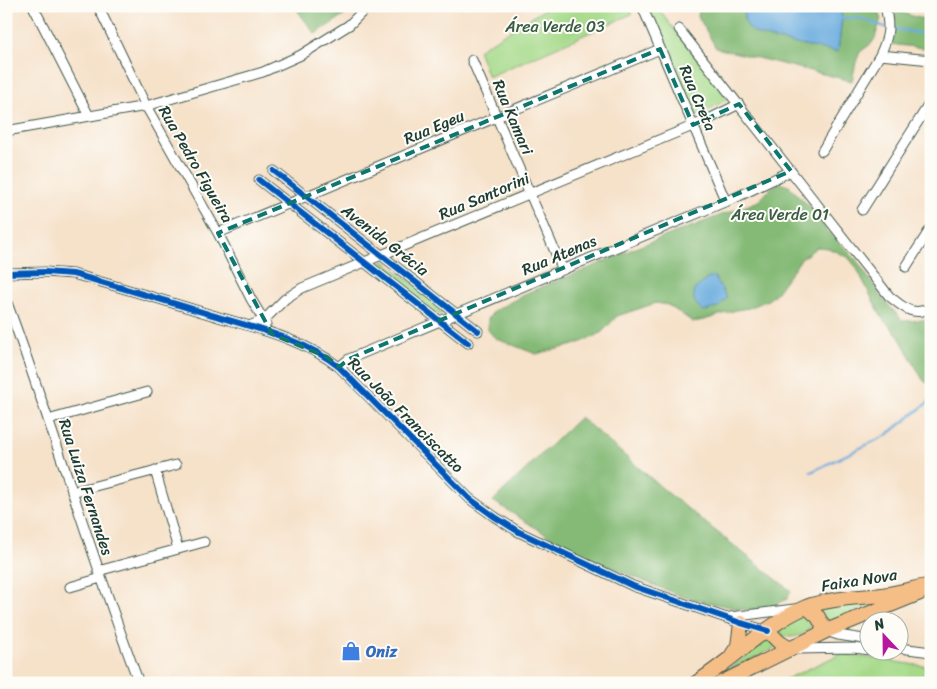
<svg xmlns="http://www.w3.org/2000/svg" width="937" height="689" font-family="Sriracha,sans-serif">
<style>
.green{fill:#a6da8a;stroke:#628c5f}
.forest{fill:#84ba76;stroke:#527c55}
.water{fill:#69acde;stroke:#447489}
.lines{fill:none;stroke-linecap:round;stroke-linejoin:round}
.stream{stroke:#69acde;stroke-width:2.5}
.minor-casing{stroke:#3f564a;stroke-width:11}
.highway-casing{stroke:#3f564a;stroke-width:16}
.minor{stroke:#fff;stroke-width:9}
.highway{stroke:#f6be87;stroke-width:14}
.cycleway-casing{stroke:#fdfcf7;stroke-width:9}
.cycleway{stroke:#0057b8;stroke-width:6}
.marked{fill:none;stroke:#0f766e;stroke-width:4;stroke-dasharray:10 6;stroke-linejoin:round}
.labels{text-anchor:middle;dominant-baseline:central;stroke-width:4;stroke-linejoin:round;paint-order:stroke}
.park-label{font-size:16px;fill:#3a5c45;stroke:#fdfcf7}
.street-label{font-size:16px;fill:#1f3d34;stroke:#fdfcf7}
.shop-label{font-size:16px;font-weight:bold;fill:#366cbe;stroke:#fdfcf7;text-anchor:start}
</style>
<rect width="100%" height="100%" fill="#fdfcf7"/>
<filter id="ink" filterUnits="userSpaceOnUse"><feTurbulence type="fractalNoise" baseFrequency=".02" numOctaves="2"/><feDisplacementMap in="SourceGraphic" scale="10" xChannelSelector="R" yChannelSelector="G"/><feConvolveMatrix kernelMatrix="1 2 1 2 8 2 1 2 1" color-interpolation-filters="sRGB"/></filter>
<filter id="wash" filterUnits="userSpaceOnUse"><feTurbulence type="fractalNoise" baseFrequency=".0096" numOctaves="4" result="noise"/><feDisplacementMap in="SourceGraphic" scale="20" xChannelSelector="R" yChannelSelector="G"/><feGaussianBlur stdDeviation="1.12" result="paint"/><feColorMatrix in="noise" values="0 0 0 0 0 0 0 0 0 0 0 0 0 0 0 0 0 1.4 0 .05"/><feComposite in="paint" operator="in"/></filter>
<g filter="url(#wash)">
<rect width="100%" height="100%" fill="#f6e1c9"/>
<path class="green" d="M550 6H628L632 14 488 77 478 50Z
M646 6H656L728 99 697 116Z
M384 261 443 307 444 311 441 314H438L381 270 379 266Z
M884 601 828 623 817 609Z
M805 614 813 619C812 632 794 641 782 635L780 629 782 624Z
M769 638 777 647 714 677 746 657Z
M840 654 931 667V683H778Z"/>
<path class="forest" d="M294 6H359L315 34Z
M700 6H749L743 8 744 20 838 51 842 18 840 6H871L880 12 881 18 875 38 872 43 860 52 856 62 852 81 716 48 698 16Z
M893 10 919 18 931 19V49L890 44Z
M779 183 789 186 820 217 824 227 856 259 881 297 903 321 923 320 931 317V386L923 380 898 335 882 318 856 267 848 257 828 248 817 247 801 259 776 293 768 300 749 308 736 310 704 320 693 322 668 305 656 303 617 316 602 332 594 337 574 345 536 354 495 338 488 330V319L494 311 529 292 585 270 640 246 759 201 771 188Z
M580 417 668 493 791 591 787 599 764 611 739 609 683 597 600 563 561 544 493 501Z"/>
<path class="water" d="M749 6H840L842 18 838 52C820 48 761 40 751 30 744 24 744 16 743 8Z
M714 276 727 298 718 307 703 312 694 301V290L707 279Z"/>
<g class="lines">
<path class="stream" d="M842 18H859L885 27
M890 28 931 35
M811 472 887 435 931 400"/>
</g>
</g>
<g filter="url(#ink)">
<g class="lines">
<defs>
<path id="minor" d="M33 6 89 116
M98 6 146 106 218 233 251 299 266 324
M642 6 726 202
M679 29 889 296C903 307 912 317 931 308
M880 55 931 60
M472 60 563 270
M6 131 146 106 263 72 301 55 349 25 368 6
M822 151 880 55C889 36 890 27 885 6
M274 171 478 331
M259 180 468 343
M862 210 931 101
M218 233 660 49
M906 267 931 228
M6 273 45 272 73 274C120 287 166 301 212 315 255 328 304 339 339 367L470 499 495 517 519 532 633 586 741 623 768 631
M6 300C53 426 91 556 139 683
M249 326 264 320 285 299 302 288 707 120 739 104
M339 367 349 359 739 196 791 171
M48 420 147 392
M155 470 178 549
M72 492 176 465
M98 571 204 542
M70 587 101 578
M730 617 794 609
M826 631 838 635 870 640
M900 648 931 652
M795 649 854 648 870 650"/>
<path id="highway" d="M807 607 818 617 826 631
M768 631 779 642 790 649
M732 655 738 646 741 623
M696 683C732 660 768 623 806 607 831 598 856 598 882 595 898 593 915 588 931 585
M721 683 826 631 920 593"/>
</defs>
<use href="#minor" class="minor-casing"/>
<use href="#highway" class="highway-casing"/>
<use href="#minor" class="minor"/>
<use href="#highway" class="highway"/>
<defs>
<path id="cycleway" d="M274 171 478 331
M259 180 468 343
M6 273 45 272 73 274C120 287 166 301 212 315 255 328 304 339 339 367L470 499 495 517 519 532 633 586 741 623 768 631"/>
</defs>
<use href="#cycleway" class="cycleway-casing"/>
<use href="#cycleway" class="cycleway"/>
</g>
</g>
<path class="marked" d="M660 49 693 125 739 104 791 171 349 359 339 367 327 357 272 334 218 233Z"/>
<defs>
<symbol id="shop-bare" viewBox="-9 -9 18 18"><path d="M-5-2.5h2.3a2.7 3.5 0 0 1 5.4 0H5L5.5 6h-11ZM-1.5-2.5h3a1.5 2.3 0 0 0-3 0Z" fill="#3f7fe0" stroke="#fdfcf7" stroke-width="2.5" paint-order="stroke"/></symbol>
</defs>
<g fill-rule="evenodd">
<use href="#shop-bare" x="337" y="637" width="28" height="28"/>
</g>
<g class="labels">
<g class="park-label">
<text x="555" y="26">Área Verde 03</text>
<text x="780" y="214">Área Verde 01</text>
</g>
<g class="street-label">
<text transform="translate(698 98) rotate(67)">Rua Creta</text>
<text transform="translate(513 117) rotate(67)">Rua Kamari</text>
<text transform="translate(434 127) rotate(-23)">Rua Egeu</text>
<text transform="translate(196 164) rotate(60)">Rua Pedro Figueira</text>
<text transform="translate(484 196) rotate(-23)">Rua Santorini</text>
<text transform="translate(385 240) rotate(38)">Avenida Grécia</text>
<text transform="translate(559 255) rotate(-23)">Rua Atenas</text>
<text transform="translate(406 415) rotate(45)">Rua João Franciscatto</text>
<text transform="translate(86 487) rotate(72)">Rua Luiza Fernandes</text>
<text transform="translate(859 580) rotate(-9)">Faixa Nova</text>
</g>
<g class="shop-label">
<text x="366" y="651">Oniz</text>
</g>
</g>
<rect width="937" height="689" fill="none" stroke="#fdfcf7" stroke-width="25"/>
<g transform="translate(884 636) rotate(338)"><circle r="24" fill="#fdfcf7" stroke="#a4b0a9"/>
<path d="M0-4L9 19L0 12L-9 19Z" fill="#b5179e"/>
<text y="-8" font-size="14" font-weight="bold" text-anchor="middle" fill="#1f3d34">N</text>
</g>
</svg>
